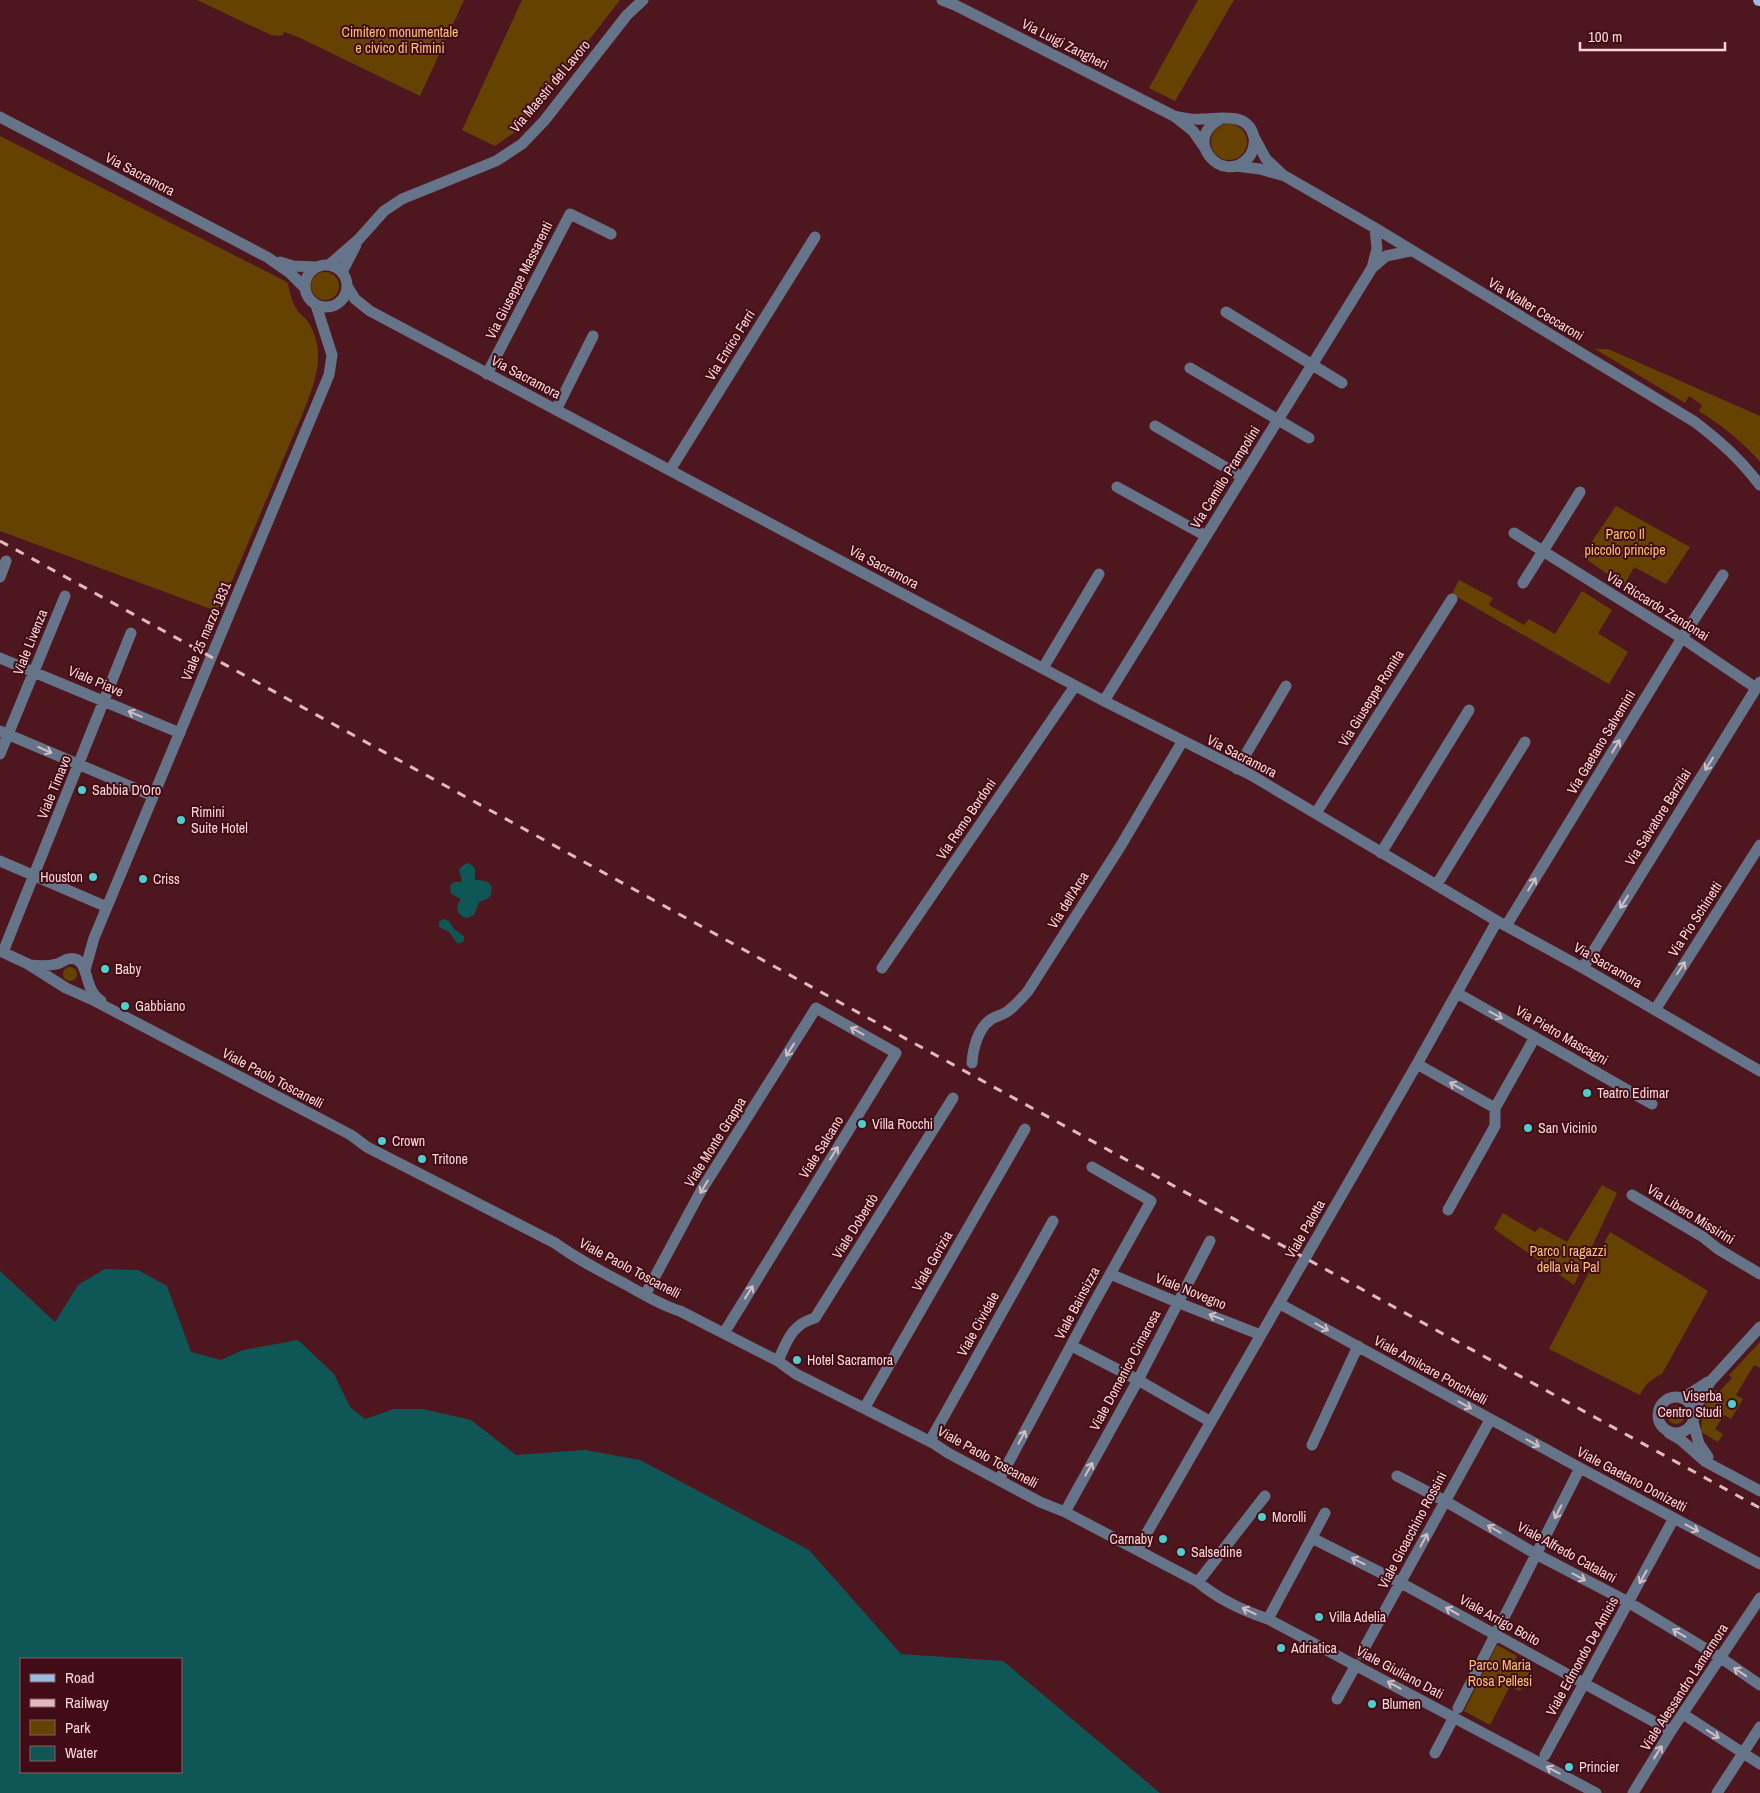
<svg xmlns="http://www.w3.org/2000/svg" width="1760" height="1793" font-family="'Archivo Narrow',sans-serif">
<style>
.green{fill:#664200}
.water{fill:#0f5757;fill-rule:evenodd}
.lines{fill:none;stroke-linecap:round;stroke-linejoin:round}
.minor{stroke:#657488;stroke-width:11}
.major{stroke:#9bbbe5;stroke-width:12}
.rail{stroke:#e1babc;stroke-width:3;stroke-dasharray:9 9;stroke-linecap:butt}
.oneway{stroke:#d5bec3}
.poi-dot{fill:#52cdcd;stroke:#420c16;stroke-width:2}
.labels{text-anchor:middle;dominant-baseline:central;stroke-width:4;stroke-linejoin:round;paint-order:stroke}
.park-label{font-size:14px;fill:#fac272;stroke:#420c16}
.street-label{font-size:14px;fill:#fad6d7;stroke:#420c16}
.poi-label{font-size:14px;fill:#fad6d7;stroke:#420c16;text-anchor:start}
</style>
<rect width="100%" height="100%" fill="#4e171f"/>
<path class="green" d="M197 0H464L420 96 298 37 284 32 283 35 278 36 271 35Z
M522 0H620L536 108 515 132 495 146 462 130Z
M1198 0H1234L1175 101 1149 88Z
M1211 142a18 18 0 1 1 36 0a18 18 0 1 1-36 0Z
M0 136 287 282C290 290 291 301 296 308 299 314 305 317 309 323 325 352 317 374 307 403L219 612 0 531Z
M311 286a14 14 0 1 1 28 0a14 14 0 1 1-28 0Z
M1595 349H1608L1760 416V462C1742 441 1721 425 1699 411L1702 405 1689 396 1685 403Z
M1616 506 1690 547 1666 584 1634 567 1624 586 1582 556Z
M1459 580 1493 598 1489 605 1524 625 1529 619 1555 634 1582 591 1612 610 1598 633 1628 652 1609 684 1452 594Z
M63 974a7 7 0 1 1 14 0a7 7 0 1 1-14 0Z
M1602 1185 1617 1193 1574 1285 1494 1229 1503 1213 1535 1232 1540 1227 1567 1242Z
M1610 1232 1708 1291 1662 1374C1651 1379 1645 1384 1640 1395L1549 1349Z
M1760 1342V1368L1754 1365 1736 1395 1743 1399 1731 1419 1724 1415 1715 1429 1723 1434 1718 1442 1701 1432 1703 1406 1716 1390 1719 1392 1732 1378 1729 1375Z
M1667 1415a9 9 0 1 1 18 0a9 9 0 1 1-18 0Z
M1497 1645 1517 1656 1514 1663 1530 1671 1520 1691 1510 1686 1490 1725 1464 1711Z"/>
<path class="water" d="M469 863 475 868V880L486 881C493 885 493 891 489 898L479 902 474 915 467 918C456 915 455 907 461 899L451 894 450 886 454 882H462L459 869 465 864Z
M443 919 449 921 454 929 464 936V941L458 944 449 932 439 927V922Z
M105 1269 138 1270 167 1286 191 1352 221 1360 243 1350 298 1340 334 1374 350 1407 365 1419 394 1409H423L471 1420 516 1455 585 1450 640 1460 809 1550 901 1654 1003 1661 1160 1793H0V1271L55 1322 78 1285ZM21 1659H181V1772H21Z"/>
<g class="lines">
<path class="minor" d="M942 0 955 5 1174 116 1193 131 1205 148
M1174 116C1183 118 1192 120 1201 119 1220 119 1248 111 1254 137 1255 144 1253 153 1248 158 1222 187 1179 137 1223 118
M0 117 267 257 290 273 304 287
M1253 135 1266 159 1283 175 1375 228 1695 422C1722 443 1739 458 1760 485
M1236 166 1260 169 1281 175
M280 262 293 266 316 267
M305 286a21 21 0 1 1 42 0a21 21 0 1 1-42 0Z
M329 265 359 239 384 211 402 199 496 161 522 144 544 121 627 15 643 0
M1372 268 1386 256 1410 251
M342 272 356 245
M347 286 355 299 370 311 1104 701 1251 775 1497 921 1583 968 1760 1071
M1226 312 1342 383
M1190 368 1309 438
M487 374 570 214 611 234
M556 410 593 336
M1155 426 1242 477
M670 470 815 237
M1117 487 1206 536
M1514 533 1682 638 1756 688
M0 577 6 561
M1523 583 1580 492
M0 658 180 733
M1043 668 1099 574
M1104 701 1372 268 1377 249 1375 228
M0 731 153 796
M0 754 65 596
M1237 769 1286 686
M1316 813 1452 599
M1381 853 1469 710
M0 861 107 907
M1437 884 1525 742
M1506 926 1682 638 1723 575
M0 951 28 964 66 988 93 1000 351 1135 367 1147 555 1243C577 1259 600 1271 625 1284 643 1294 660 1305 680 1311L778 1361 796 1374 933 1443 948 1453 1040 1502 1065 1512 1198 1582C1217 1598 1244 1611 1268 1619L1596 1793
M3 952 131 633
M30 965C39 966 48 966 57 964 61 963 64 960 68 959 86 955 85 978 91 989 93 994 97 998 101 1001
M882 968 1075 686
M1583 968 1760 682
M85 970 94 938 329 375 332 355 316 305
M1457 993 1652 1104
M1655 1010 1760 845
M972 1063C973 1048 978 1029 990 1020 996 1016 1003 1015 1008 1011 1016 1005 1022 998 1028 991L1120 847 1182 742
M1417 1064 1495 1108
M1632 1195 1703 1237 1718 1249 1760 1274
M1448 1210 1495 1126V1108L1535 1037
M1110 1274 1179 1303 1261 1335
M645 1295 702 1189 816 1008 896 1053 724 1333
M1280 1304 1580 1468 1760 1564
M1072 1346 1138 1380 1211 1422
M778 1361C787 1341 792 1324 815 1318L953 1098
M1658 1415a18 18 0 1 1 36 0a18 18 0 1 1-36 0Z
M1683 1398 1708 1382
M865 1407 1025 1129
M1694 1410 1710 1382 1760 1327
M1693 1422 1699 1444 1708 1457
M1669 1433 1681 1440 1706 1462 1760 1491
M930 1441 1053 1221
M1312 1445 1358 1346
M1397 1476 1445 1501 1536 1554 1628 1602 1721 1658 1760 1685
M999 1480 1089 1312 1151 1201 1092 1167
M1065 1512 1138 1380 1210 1241
M1312 1538 1401 1583 1671 1731
M1137 1550 1417 1064 1497 921
M1198 1582 1265 1496
M1268 1619 1325 1513
M1361 1654 1490 1420
M1337 1699 1356 1665
M1458 1708 1580 1468
M1683 1714 1760 1764
M1435 1753 1454 1717
M1545 1755 1674 1518
M1633 1793 1671 1731 1760 1598
M1717 1793 1760 1727"/>
<path class="major" d="M1759 0H1760"/>
<path class="rail" d="M0 541 1760 1508"/>
</g>
<defs><path id="oneway-shaft" d="M-6 0H5M1.5-3L5.5 0L1.5 3" fill="none" stroke-width="1.6" stroke-linecap="round" stroke-linejoin="round" transform="scale(1.25)"/></defs>
<g class="oneway">
<use href="#oneway-shaft" transform="translate(135 714) rotate(-157)"/>
<use href="#oneway-shaft" transform="translate(1616 746) rotate(-59)"/>
<use href="#oneway-shaft" transform="translate(45 750) rotate(24)"/>
<use href="#oneway-shaft" transform="translate(1709 764) rotate(122)"/>
<use href="#oneway-shaft" transform="translate(1532 884) rotate(-59)"/>
<use href="#oneway-shaft" transform="translate(1624 902) rotate(122)"/>
<use href="#oneway-shaft" transform="translate(1681 968) rotate(-57)"/>
<use href="#oneway-shaft" transform="translate(1496 1015) rotate(29)"/>
<use href="#oneway-shaft" transform="translate(857 1031) rotate(-151)"/>
<use href="#oneway-shaft" transform="translate(790 1050) rotate(122)"/>
<use href="#oneway-shaft" transform="translate(1456 1086) rotate(-151)"/>
<use href="#oneway-shaft" transform="translate(834 1153) rotate(-58)"/>
<use href="#oneway-shaft" transform="translate(704 1187) rotate(121)"/>
<use href="#oneway-shaft" transform="translate(749 1292) rotate(-58)"/>
<use href="#oneway-shaft" transform="translate(1216 1317) rotate(-159)"/>
<use href="#oneway-shaft" transform="translate(1322 1327) rotate(29)"/>
<use href="#oneway-shaft" transform="translate(1465 1405) rotate(29)"/>
<use href="#oneway-shaft" transform="translate(1022 1437) rotate(-62)"/>
<use href="#oneway-shaft" transform="translate(1533 1443) rotate(29)"/>
<use href="#oneway-shaft" transform="translate(1089 1469) rotate(-61)"/>
<use href="#oneway-shaft" transform="translate(1558 1512) rotate(117)"/>
<use href="#oneway-shaft" transform="translate(1692 1528) rotate(28)"/>
<use href="#oneway-shaft" transform="translate(1494 1529) rotate(-150)"/>
<use href="#oneway-shaft" transform="translate(1424 1540) rotate(-62)"/>
<use href="#oneway-shaft" transform="translate(1358 1561) rotate(-153)"/>
<use href="#oneway-shaft" transform="translate(1579 1577) rotate(28)"/>
<use href="#oneway-shaft" transform="translate(1643 1577) rotate(119)"/>
<use href="#oneway-shaft" transform="translate(1249 1611) rotate(-154)"/>
<use href="#oneway-shaft" transform="translate(1452 1611) rotate(-151)"/>
<use href="#oneway-shaft" transform="translate(1679 1633) rotate(-149)"/>
<use href="#oneway-shaft" transform="translate(1740 1672) rotate(-146)"/>
<use href="#oneway-shaft" transform="translate(1394 1685) rotate(-152)"/>
<use href="#oneway-shaft" transform="translate(1713 1734) rotate(34)"/>
<use href="#oneway-shaft" transform="translate(1658 1752) rotate(-58)"/>
<use href="#oneway-shaft" transform="translate(1553 1770) rotate(-152)"/>
</g>
<g class="poi-dot">
<circle cx="82" cy="790" r="5"/>
<circle cx="181" cy="820" r="5"/>
<circle cx="93" cy="877" r="5"/>
<circle cx="143" cy="879" r="5"/>
<circle cx="105" cy="969" r="5"/>
<circle cx="125" cy="1006" r="5"/>
<circle cx="1587" cy="1093" r="5"/>
<circle cx="862" cy="1124" r="5"/>
<circle cx="1528" cy="1128" r="5"/>
<circle cx="382" cy="1141" r="5"/>
<circle cx="422" cy="1159" r="5"/>
<circle cx="797" cy="1360" r="5"/>
<circle cx="1732" cy="1404" r="5"/>
<circle cx="1262" cy="1517" r="5"/>
<circle cx="1163" cy="1539" r="5"/>
<circle cx="1181" cy="1552" r="5"/>
<circle cx="1319" cy="1617" r="5"/>
<circle cx="1281" cy="1648" r="5"/>
<circle cx="1372" cy="1704" r="5"/>
<circle cx="1569" cy="1767" r="5"/>
</g>
<g class="labels">
<g class="park-label">
<text x="400" y="32">Cimitero monumentale<tspan x="400" dy="16">e civico di Rimini</tspan></text>
<text x="1625" y="534">Parco Il<tspan x="1625" dy="16">piccolo principe</tspan></text>
<text x="1568" y="1251">Parco I ragazzi<tspan x="1568" dy="16">della via Pal</tspan></text>
<text x="1500" y="1665">Parco Maria<tspan x="1500" dy="16">Rosa Pellesi</tspan></text>
</g>
<g class="street-label">
<text transform="translate(1065 44) rotate(27)">Via Luigi Zangheri</text>
<text transform="translate(550 86) rotate(-50)">Via Maestri del Lavoro</text>
<text transform="translate(140 174) rotate(28)">Via Sacramora</text>
<text transform="translate(519 280) rotate(-63)">Via Giuseppe Massarenti</text>
<text transform="translate(1536 309) rotate(31)">Via Walter Ceccaroni</text>
<text transform="translate(730 345) rotate(-58)">Via Enrico Ferri</text>
<text transform="translate(526 377) rotate(28)">Via Sacramora</text>
<text transform="translate(1225 477) rotate(-58)">Via Camillo Prampolini</text>
<text transform="translate(884 567) rotate(28)">Via Sacramora</text>
<text transform="translate(1658 606) rotate(32)">Via Riccardo Zandonai</text>
<text transform="translate(206 631) rotate(-67)">Viale 25 marzo 1831</text>
<text transform="translate(30 642) rotate(-68)">Viale Livenza</text>
<text transform="translate(96 681) rotate(23)">Viale Piave</text>
<text transform="translate(1371 698) rotate(-58)">Via Giuseppe Romita</text>
<text transform="translate(1601 742) rotate(-59)">Via Gaetano Salvemini</text>
<text transform="translate(1242 756) rotate(27)">Via Sacramora</text>
<text transform="translate(54 787) rotate(-68)">Viale Timavo</text>
<text transform="translate(1658 817) rotate(-58)">Via Salvatore Barzilai</text>
<text transform="translate(966 819) rotate(-56)">Via Remo Bordoni</text>
<text transform="translate(1068 900) rotate(-58)">Via dell'Arca</text>
<text transform="translate(1695 919) rotate(-57)">Via Pio Schinetti</text>
<text transform="translate(1608 965) rotate(30)">Via Sacramora</text>
<text transform="translate(1562 1035) rotate(30)">Via Pietro Mascagni</text>
<text transform="translate(273 1078) rotate(28)">Viale Paolo Toscanelli</text>
<text transform="translate(715 1142) rotate(-58)">Viale Monte Grappa</text>
<text transform="translate(821 1147) rotate(-58)">Viale Salcano</text>
<text transform="translate(1691 1214) rotate(32)">Via Libero Missirini</text>
<text transform="translate(855 1226) rotate(-58)">Viale Doberdò</text>
<text transform="translate(1305 1229) rotate(-60)">Viale Palotta</text>
<text transform="translate(932 1261) rotate(-60)">Viale Gorizia</text>
<text transform="translate(630 1268) rotate(28)">Viale Paolo Toscanelli</text>
<text transform="translate(1191 1291) rotate(22)">Viale Novegno</text>
<text transform="translate(1077 1303) rotate(-62)">Viale Bainsizza</text>
<text transform="translate(978 1324) rotate(-61)">Viale Cividale</text>
<text transform="translate(1125 1370) rotate(-62)">Viale Domenico Cimarosa</text>
<text transform="translate(1431 1370) rotate(29)">Viale Amilcare Ponchielli</text>
<text transform="translate(988 1457) rotate(29)">Viale Paolo Toscanelli</text>
<text transform="translate(1632 1479) rotate(28)">Viale Gaetano Donizetti</text>
<text transform="translate(1412 1530) rotate(-62)">Viale Gioacchino Rossini</text>
<text transform="translate(1567 1552) rotate(29)">Viale Alfredo Catalani</text>
<text transform="translate(1500 1620) rotate(29)">Viale Arrigo Boito</text>
<text transform="translate(1582 1656) rotate(-61)">Viale Edmondo De Amicis</text>
<text transform="translate(1400 1672) rotate(28)">Viale Giuliano Dati</text>
<text transform="translate(1684 1687) rotate(-57)">Viale Alessandro Lamarmora</text>
</g>
<g class="poi-label">
<text x="92" y="790">Sabbia D'Oro</text>
<text x="191" y="812">Rimini<tspan x="191" dy="16">Suite Hotel</tspan></text>
<text x="83" y="877" text-anchor="end">Houston</text>
<text x="153" y="879">Criss</text>
<text x="115" y="969">Baby</text>
<text x="135" y="1006">Gabbiano</text>
<text x="1597" y="1093">Teatro Edimar</text>
<text x="872" y="1124">Villa Rocchi</text>
<text x="1538" y="1128">San Vicinio</text>
<text x="392" y="1141">Crown</text>
<text x="432" y="1159">Tritone</text>
<text x="807" y="1360">Hotel Sacramora</text>
<text x="1722" y="1396" text-anchor="end">Viserba<tspan x="1722" dy="16">Centro Studi</tspan></text>
<text x="1272" y="1517">Morolli</text>
<text x="1153" y="1539" text-anchor="end">Carnaby</text>
<text x="1191" y="1552">Salsedine</text>
<text x="1329" y="1617">Villa Adelia</text>
<text x="1291" y="1648">Adriatica</text>
<text x="1382" y="1704">Blumen</text>
<text x="1579" y="1767">Princier</text>
</g>
</g>
<rect x="20" y="1658" width="162" height="115" fill="#420c16" stroke="#8c5d63"/>
<rect x="30" y="1674" width="25" height="8" fill="#9bbbe5" stroke="#8c5d63"/>
<text x="65" y="1683" font-size="15" fill="#fad6d7">Road</text>
<rect x="30" y="1699" width="25" height="8" fill="#e1babc" stroke="#8c5d63"/>
<text x="65" y="1708" font-size="15" fill="#fad6d7">Railway</text>
<rect x="30" y="1720" width="25" height="15" fill="#664200" stroke="#8c5d63"/>
<text x="65" y="1733" font-size="15" fill="#fad6d7">Park</text>
<rect x="30" y="1746" width="25" height="15" fill="#0f5757" stroke="#8c5d63"/>
<text x="65" y="1758" font-size="15" fill="#fad6d7">Water</text>
<path d="M1580 42v8h145v-8" fill="none" stroke="#fad6d7" stroke-width="2.5"/>
<text x="1588" y="42" font-size="15" fill="#fad6d7" stroke="#420c16" stroke-width="4" paint-order="stroke">100 m</text>
</svg>
